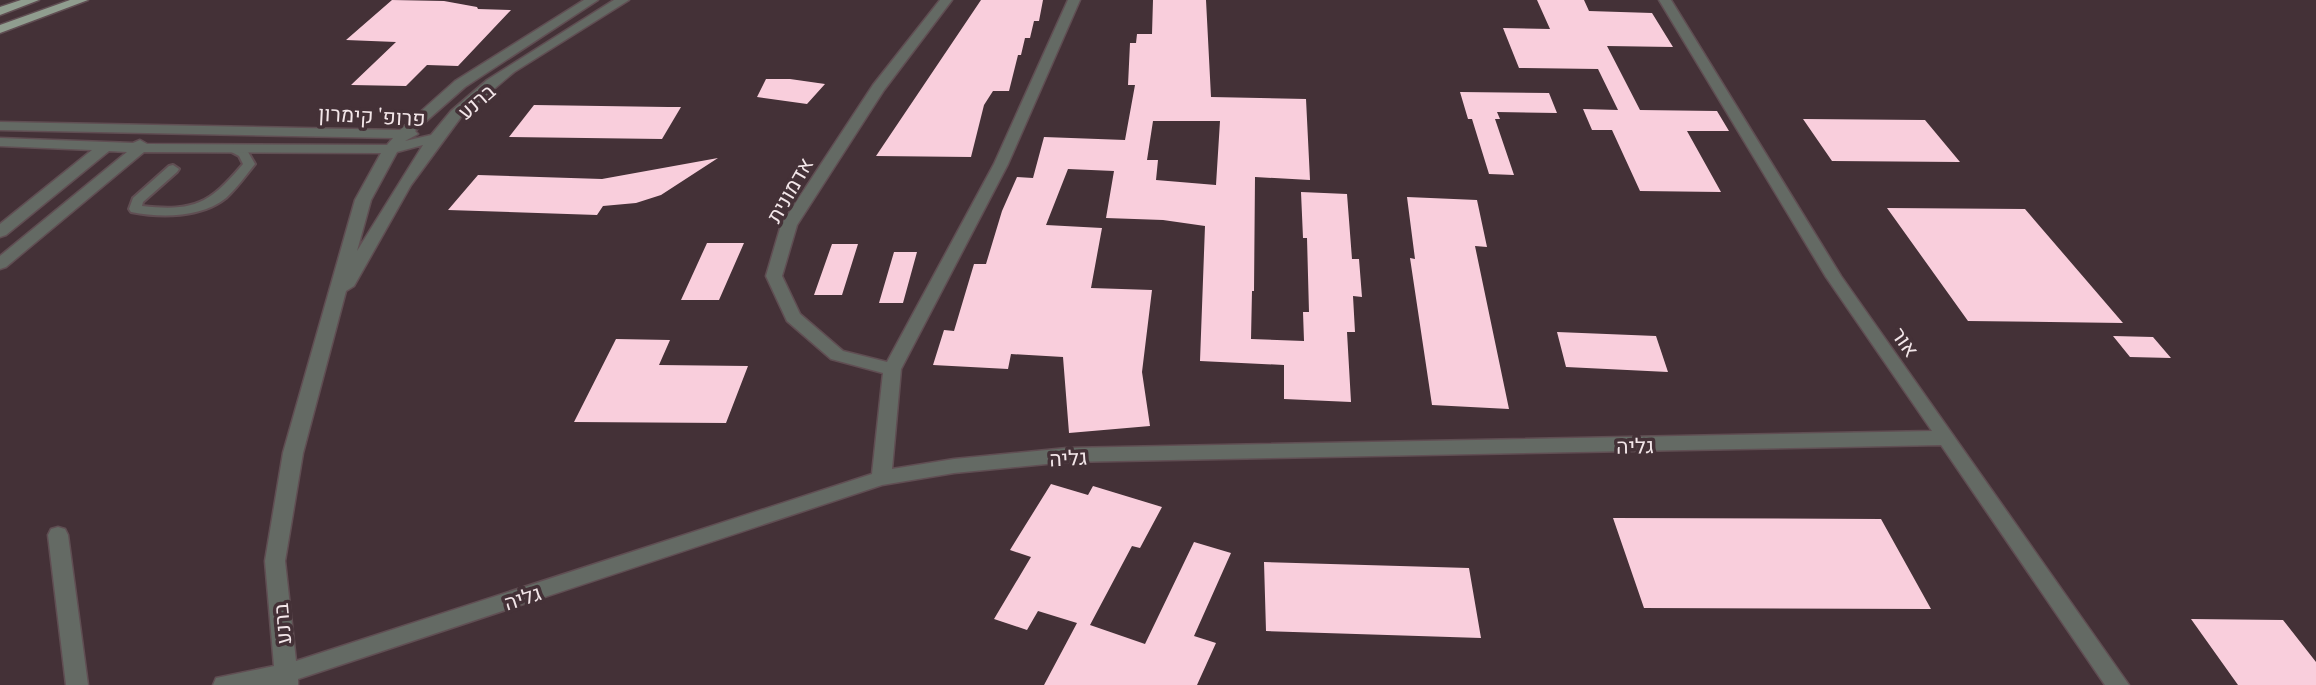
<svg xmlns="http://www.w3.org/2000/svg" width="2316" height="685" font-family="Literata,Heebo,serif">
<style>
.building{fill:#f9cedc;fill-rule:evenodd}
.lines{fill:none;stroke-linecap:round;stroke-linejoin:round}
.service-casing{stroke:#604e53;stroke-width:4}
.minor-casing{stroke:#604e53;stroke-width:3}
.primary-casing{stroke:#604e53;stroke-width:3}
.service{fill:#646a64;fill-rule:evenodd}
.minor{fill:#646a64;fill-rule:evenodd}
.primary{fill:#909d8f;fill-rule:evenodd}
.labels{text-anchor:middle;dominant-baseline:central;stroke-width:7;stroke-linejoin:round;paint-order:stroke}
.street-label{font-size:21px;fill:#f3e6e9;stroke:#443137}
</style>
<rect width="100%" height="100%" fill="#443137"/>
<path class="building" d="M392 0 444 1 477 7 478 9 511 10 458 66 427 65 406 86 351 85 396 42 346 40Z
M981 0H1043L1039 21H1034L1030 38H1025L1021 55H1018L1009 91H993L984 105 971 157 876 156Z
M1153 0H1206L1211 97 1306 99 1310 180 1255 177 1254 291H1252L1251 339 1304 341 1303 312H1309L1307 238H1303L1301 192 1347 194 1352 259H1359L1362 297 1353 296 1355 332H1347L1351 402 1284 399V365L1200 361 1205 226 1163 220 1106 218 1114 171 1068 169 1046 225 1102 228 1091 288 1152 290 1142 372 1150 426 1069 433 1063 357 1011 354 1008 369 933 365 944 330 954 331 974 264H986L1002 211 1017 177 1033 178 1044 137 1125 140 1135 85H1128L1130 43H1136L1137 34H1152ZM1153 121H1220L1216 185 1156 180 1158 160H1147Z
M1537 0H1584L1589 11 1652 13 1673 47 1607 46 1640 110 1717 111 1729 131H1687L1721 192 1640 191 1612 130H1592L1583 109 1618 110 1598 69 1519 68 1503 28 1550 29Z
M766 79H790L825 84 807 104 757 97Z
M1460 92 1549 93 1557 113 1497 112 1500 119H1495L1514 175 1489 174 1472 119H1468Z
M534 105 668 107H681L662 139 509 137Z
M1803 119 1925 120 1960 162 1832 161Z
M718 158 661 195 636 203 603 206 597 215 448 210 478 175 602 179Z
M1407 197 1477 200 1487 247 1475 246 1509 409 1432 405 1410 258 1415 259Z
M1887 208 2025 209 2123 323 1968 321Z
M707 243H744L719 300H681Z
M832 244H858L842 295H814Z
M894 252H917L903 303H879Z
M1557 332 1656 336 1668 372 1566 367Z
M2113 336 2153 337 2171 358 2130 357Z
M616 339 670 340 659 365 748 366 726 423 574 422Z
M1051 484 1088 495 1093 486 1162 507 1140 548 1132 546 1090 625 1145 644 1194 542 1231 553 1194 636 1216 643 1197 685H1044L1077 623 1038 611 1027 630 994 619 1031 557 1010 550Z
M1613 518 1881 519 1931 609 1644 608Z
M1264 562 1469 568 1481 638 1266 631Z
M2191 619 2283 620 2316 662V685H2238Z"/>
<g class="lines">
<defs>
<path id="service" d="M230 145 248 152 255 164C246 175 237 188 226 198 201 218 161 218 131 212L129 209 133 198 169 166 173 165 179 169 177 172 143 202 142 206C195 212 210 203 243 164L239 156 224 148Z"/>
<path id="minor" d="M584 0H598L465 87 415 131 418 134 405 141 431 135 451 111 487 80 614 0H629L514 72 461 117 411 185 354 286 346 291 303 453 285 561 296 661 872 474 883 373 831 359 787 321 766 276 781 225 873 85 940 0H952L884 90 797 225 782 276 800 314 843 351 887 362 994 164 1068 0H1080L1008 164 901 369 892 469 954 459 1067 448 1932 431 1826 277 1659 0H1671L1841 276 2129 685H2105L1941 445 1067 462 954 473 882 485 298 679V685H213L216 678 274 666 265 561 283 453 355 200 381 153 144 152 6 267 0 269V256L127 152 109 151 6 235 0 237V224L92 150 0 146V138L133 143 140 140 147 144 387 145 393 138 0 130V122L400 130 455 81ZM423 145 357 251 371 200 397 152Z
M58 527 65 529 68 535 88 685H66L48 535 51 529Z"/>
<path id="primary" d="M21 0H39L0 15V7Z
M70 0H88L0 33V25Z"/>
</defs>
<use href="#service" class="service-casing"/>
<use href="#minor" class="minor-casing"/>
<use href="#primary" class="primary-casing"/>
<use href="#service" class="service"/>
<use href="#minor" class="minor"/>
<use href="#primary" class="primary"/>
</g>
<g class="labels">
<g class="street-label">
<text transform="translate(475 100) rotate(-41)">ברנע</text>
<text transform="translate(372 114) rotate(3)">פרופ' קימרון</text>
<text transform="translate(788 189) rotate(-60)">אדמונית</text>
<text transform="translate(1907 341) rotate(55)">אור</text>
<text transform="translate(1635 444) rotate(-1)">גליה</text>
<text transform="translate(1068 456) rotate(-3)">גליה</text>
<text transform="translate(522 596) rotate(-18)">גליה</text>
<text transform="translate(280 624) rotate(-95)">ברנע</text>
</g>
</g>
</svg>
